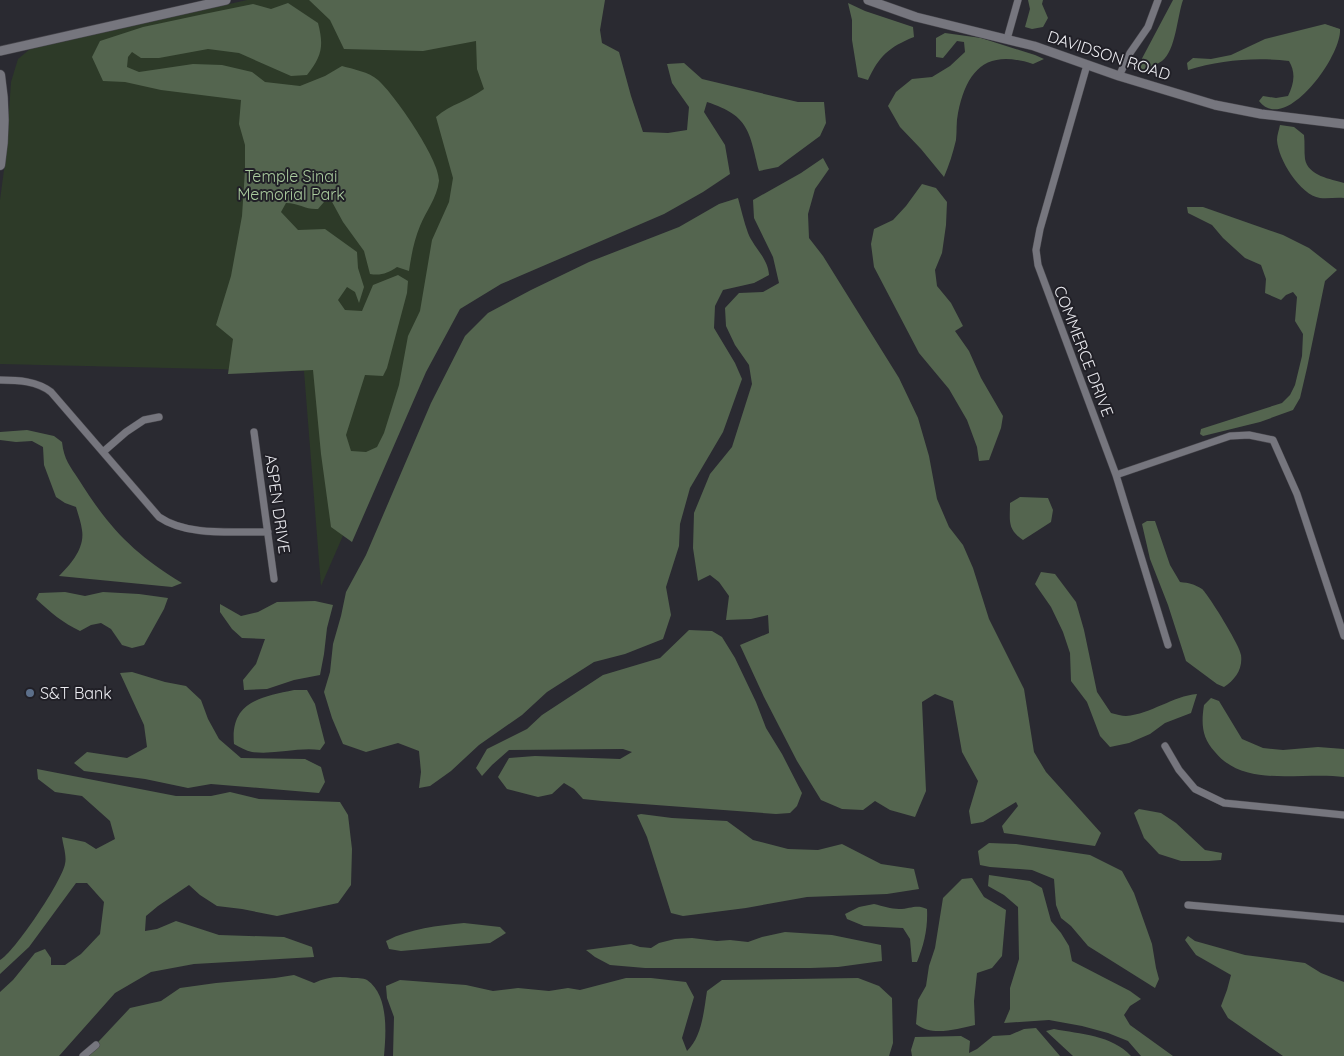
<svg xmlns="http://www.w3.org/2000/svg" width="1344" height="1056" font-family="Quicksand,sans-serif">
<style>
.green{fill:#2d3a28}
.forest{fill:#54654f}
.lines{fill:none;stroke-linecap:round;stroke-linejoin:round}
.minor-casing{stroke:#47464c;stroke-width:8}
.tertiary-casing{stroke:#47464c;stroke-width:10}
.secondary-casing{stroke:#47464c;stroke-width:11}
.minor{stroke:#76767e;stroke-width:7}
.tertiary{stroke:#76767e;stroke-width:9}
.secondary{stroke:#76767e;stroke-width:10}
.service-dot{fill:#5c6f8a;stroke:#212027;stroke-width:2}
.labels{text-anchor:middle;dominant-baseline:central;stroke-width:4;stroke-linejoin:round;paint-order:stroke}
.street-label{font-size:16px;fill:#ebebf0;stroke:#212027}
.park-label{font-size:16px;fill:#aacb9e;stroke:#212027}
.poi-label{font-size:16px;fill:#ebebf0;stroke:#212027;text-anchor:start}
</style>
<rect width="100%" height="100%" fill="#2a2a31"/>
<path class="green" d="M247 0H577L321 586 304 371 0 364V200L6 155 11 82 18 59 30 49Z"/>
<path class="forest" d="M309 0H605L600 30 602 43 619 52 631 96 643 132 668 133 687 130 689 107 672 83 667 64 684 63 702 79 798 102H824L826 123 820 136 778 167 759 171C749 132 750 116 707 102L704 112 725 145 730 174 703 192 664 214 501 284 460 309 426 372 352 542 331 527 321 454 313 370 228 374 233 339 216 325 231 276 242 216 245 170V145L239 124 241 100 161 90 125 82 103 81 92 57 100 41 143 27 204 14 253 4 271 9 288 3 318 23C324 46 322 56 307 75L291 76 239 53 208 49 159 58H141L132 52 128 57 127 67 139 72 193 64 222 65 252 72 265 82 300 86 325 76 342 66C353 69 369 72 378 80 394 94 440 160 439 181 437 198 426 211 420 226 414 240 411 257 409 271L397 267C388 273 381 276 370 274L364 251 343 222 331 200 324 202 318 209C306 210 299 203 286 203L281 212 298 230 325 229 357 252 358 268 364 287 359 303 355 292 347 287 338 300 345 310 362 311 373 285 398 275 408 281 407 293 387 368 383 376 365 375 346 435 351 451 366 452 377 447 384 433 399 385 408 336 420 311 432 240 449 202 453 178 436 117C451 104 468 101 484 89L477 69 476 41 423 51 344 49 330 20Z
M1028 0H1043L1042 4 1048 18 1043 27 1032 29 1025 27 1030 9Z
M1173 0H1183C1177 17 1176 50 1162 61 1156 65 1150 67 1143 70L1138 66Z
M848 3 865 11 913 27 914 37C889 47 879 56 868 80L858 77 852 40V20Z
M1325 24 1340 29C1342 56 1285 135 1259 101L1263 96 1276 98 1288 96C1294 84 1296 73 1289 61 1256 57 1220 60 1188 70L1187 63 1193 58 1211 59 1231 55 1265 39Z
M945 33 981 38 1035 55 1044 59 1033 64C987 49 967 69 958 113 956 122 957 131 956 140 953 153 949 165 944 177L921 149 900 127 888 106 896 92 912 79 932 77 950 66 965 52 964 42 957 41 943 58 936 57V38Z
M1280 125 1294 127 1304 135C1305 143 1304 151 1305 159 1308 176 1331 179 1344 183V198C1336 197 1328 199 1320 198 1300 195 1278 159 1277 140 1277 135 1279 130 1280 125Z
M823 158 829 169 815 189 808 214 809 238 823 256 899 378 918 418 929 456 937 499 949 527 963 545 973 568 989 619 1024 689 1034 752 1046 772 1101 833 1095 846 1004 833 1002 826 1018 806 1016 802 983 822 971 824 969 811 978 781 962 752 953 701 935 694 922 702 926 791 915 817 890 810 875 801 863 810 842 809 821 800 797 761 764 697 740 645 769 633 768 615 751 619 726 620 729 596 719 582 710 575 698 581 693 548 694 513 710 474 732 447 752 384 749 365 735 345 726 326 725 308 739 293 763 292 779 283 773 257 754 218 753 200 801 173Z
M922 184 936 188 947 202 946 225 942 253 935 270 937 286 951 303 963 326 955 331 969 351 981 378 1003 416 1001 428 989 460 979 461 977 447 967 420 949 389 919 353 874 267 871 244 874 229 893 220 906 206Z
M738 198C741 209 744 222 748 233 754 248 768 258 769 275L754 283 723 290 715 306 714 328 735 363 742 379 723 432 690 488 680 524 679 546 666 587 671 615 663 639 625 654 594 662 547 692 522 715 479 745 451 771 430 786 419 788 421 772 419 751 398 743 366 752 343 744 332 718 324 692 330 672 333 644 341 616 346 592 366 555 431 403 465 336 488 313 531 290 589 262 679 227 719 204Z
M1187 207H1203L1283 235 1309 248 1337 270 1325 281 1307 368 1300 398 1293 410 1260 422 1203 436 1200 434 1201 429 1282 403 1290 395 1295 385 1302 356 1303 334 1295 321 1297 297 1293 292 1286 295 1281 300 1265 293 1266 279 1261 265 1245 258 1223 238 1212 225 1188 213Z
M27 430 54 436 62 442C64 460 70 466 79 480 109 528 134 554 182 583L172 587 59 576C71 564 85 548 82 530 81 522 78 514 76 507L65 503 56 497 44 465 43 447 32 441 16 442 0 440V432Z
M1020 497 1048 498 1053 510 1051 522 1023 540C1007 529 1010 521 1010 503Z
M1147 521H1155L1170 565 1180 582C1189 583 1194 584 1202 589 1208 594 1241 647 1241 655 1243 669 1235 680 1224 687L1217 684 1186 661 1168 605 1150 559 1142 524Z
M1041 572 1055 574 1076 602 1084 630 1097 692 1111 713C1116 714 1122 716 1126 716 1151 714 1173 696 1197 694L1191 713 1165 723 1150 734 1129 743 1110 747 1100 736 1087 702 1071 681 1070 653 1063 632 1051 607 1035 584Z
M65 592 85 596 103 592 139 594 168 598 164 609 144 645 132 648 122 645 111 629 101 623 91 625 80 631C63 623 50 612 36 599L39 593Z
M315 601 333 605 327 628 324 654 320 675 294 680 267 689 244 690 243 680 256 664 265 639 242 638 232 629 220 612V604L241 616 258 612 277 602Z
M689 630 712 631 722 637 735 658 756 702 766 728 782 754 802 793 797 806 790 813 776 814 602 801 583 799 574 789 564 783 552 794 538 797 507 789 498 777 509 758 535 756 620 759 632 752 623 749 509 750 492 765 482 776 476 768 487 749 527 729 542 715 603 675 660 658Z
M132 672 165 682 186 686 201 700 208 719 219 739 241 758 305 759 321 767 325 782 319 793 211 784 188 788 145 779 84 771 74 763 87 752 127 758 147 747 144 725 120 673Z
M294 690H307L315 704 325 743 320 750C297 747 275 755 252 752 246 751 240 747 234 744 230 702 260 697 294 690Z
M1211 698 1219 701 1242 739 1263 748 1283 750 1318 747 1344 749V777C1302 771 1245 789 1215 752 1202 738 1201 724 1204 705Z
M37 769 176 796H211L230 792 259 799 340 802 348 815 352 849 351 885 338 903 277 916 242 909 217 906 200 895 189 885 158 906 146 916 145 931 157 929 176 921 219 935 284 937 312 947 314 957 194 964 151 972 115 993 59 1056H0V992L13 980 35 953 45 949 51 958V965H65L81 954 100 934 104 902 87 883H76L29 947 0 974V960C14 953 62 881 65 864 67 856 63 845 62 837L85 842 96 849 115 839 110 821 82 796 55 792 38 779Z
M1139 809 1161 813 1176 823 1205 850 1222 853 1221 860 1209 861H1181L1159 854 1144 838 1134 813Z
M641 814 672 818 727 821 753 840 788 849 818 850 842 844 881 864 914 869 919 889 887 894 807 897 746 908 683 916 671 913 647 837 637 815Z
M989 843 1016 844 1090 855 1122 871 1134 893 1152 944 1156 968 1159 979 1155 988 1088 946 1071 926 1061 918 1056 905 1054 879 1032 870 990 867 980 865 978 851Z
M989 875 1030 881 1042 888 1051 921 1061 933 1069 946 1072 961 1130 991 1141 999 1130 1006 1124 1015 1130 1025 1173 1056H1141L1128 1041 1108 1033 1082 1026 1049 1020 1004 1023 1010 1009V988L1019 959 1018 907 1004 895 988 886Z
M972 878 984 897 1006 910 1002 956 992 968 977 973 974 1001 975 1025C956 1029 932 1037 916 1024L918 1000 926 986 929 966 935 948 943 898 962 879Z
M874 904C883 906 891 909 899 909 911 909 916 904 927 909 928 928 924 945 917 962H912L910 939 903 928 864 926 847 919 845 914 859 907Z
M464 923 500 927 506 933 490 943 401 951 389 949 386 941C411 928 437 926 464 923Z
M785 932 832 935 881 945 882 961 838 967 811 968H645L610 965 595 957 586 950 631 944 640 947 651 948 659 943 675 939 692 938 717 941 730 940 748 942 762 937Z
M1188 936 1195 941 1245 955 1305 963 1321 973 1344 982V1056H1283L1228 1018 1221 1006 1227 990 1231 975 1196 955 1185 940Z
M294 975 314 983C327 977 338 976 352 978 356 978 363 978 367 980 389 995 386 1033 384 1056H85L130 1008 161 1001 180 988 216 983 275 978Z
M626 978H651L686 982 694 997 682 1038 687 1051C702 1037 704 1010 707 991L722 980 858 978 879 986 892 998 893 1043 889 1056H393L394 1017 387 998 386 986 400 980 466 985 493 991 518 988 549 991 568 988 580 990Z
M1036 1028 1060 1056H912L911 1050 915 1037 961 1036 970 1041 969 1053 977 1049 993 1036 1010 1035 1024 1029Z
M1054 1029C1080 1034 1112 1035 1131 1056H1073L1046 1031Z"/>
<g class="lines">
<defs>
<path id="minor" d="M1007 39 1018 0
M1087 65 1040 229 1036 250 1038 265 1116 475 1168 645
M1119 76 1130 53 1148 27 1158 0
M0 380C18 380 37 381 51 392L159 517C188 537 234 531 268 532
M254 432 274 579
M103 452 126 432 144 420 159 417
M1116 475 1230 436 1249 435 1273 440 1297 494 1344 636
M1165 746 1179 770 1195 789 1224 803 1344 815
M1188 905 1344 919
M83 1056 96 1045"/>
<path id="tertiary" d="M868 0 916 17 1034 46 1119 76 1215 105 1261 114 1344 124
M0 51 226 0"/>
<path id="secondary" d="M0 75C5 106 5 134 0 165"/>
</defs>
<use href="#minor" class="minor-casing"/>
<use href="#tertiary" class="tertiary-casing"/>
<use href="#secondary" class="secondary-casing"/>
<use href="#minor" class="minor"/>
<use href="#tertiary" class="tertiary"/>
<use href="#secondary" class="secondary"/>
</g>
<circle class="service-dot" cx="30" cy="693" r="5"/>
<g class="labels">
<g class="street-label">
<text transform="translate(1109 55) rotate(18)">DAVIDSON ROAD</text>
<text transform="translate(1084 351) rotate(69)">COMMERCE DRIVE</text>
<text transform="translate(278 504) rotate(82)">ASPEN DRIVE</text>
</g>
<g class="park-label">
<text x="291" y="176">Temple Sinai<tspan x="291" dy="18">Memorial Park</tspan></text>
</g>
<g class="poi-label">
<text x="40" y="693">S&amp;T Bank</text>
</g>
</g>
</svg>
